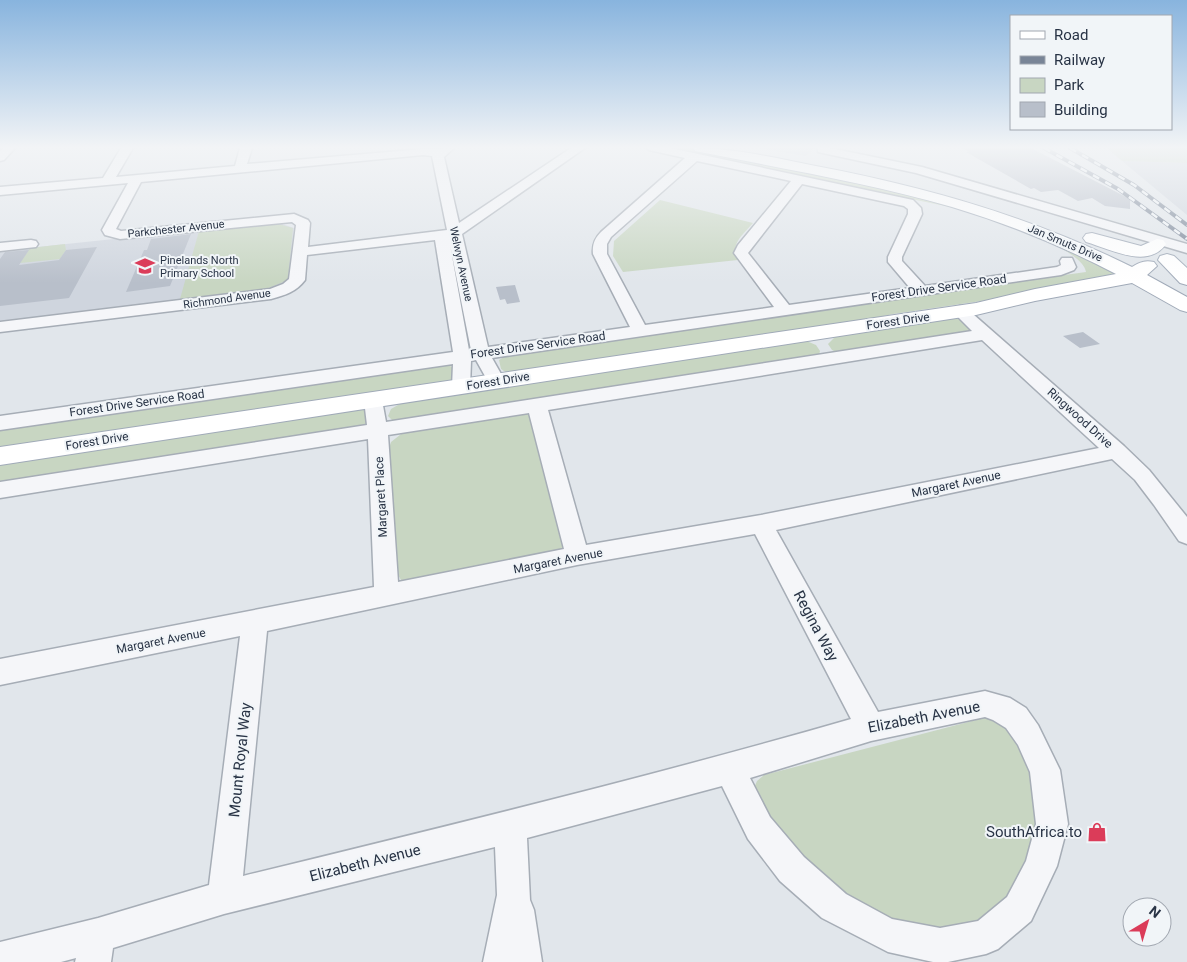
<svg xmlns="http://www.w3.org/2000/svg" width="1187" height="962" font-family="Roboto,sans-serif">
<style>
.built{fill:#cfd5de}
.green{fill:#c8d6c2}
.building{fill:#b8bfca}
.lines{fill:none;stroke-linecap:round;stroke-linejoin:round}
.minor-casing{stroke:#a6adb6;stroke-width:3}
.major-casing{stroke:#a0aab8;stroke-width:2}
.minor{fill:#f5f6f9;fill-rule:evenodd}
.major{fill:#fff;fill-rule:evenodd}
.rail-casing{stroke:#798597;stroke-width:4}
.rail{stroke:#f1f5f8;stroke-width:2.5;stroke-dasharray:7;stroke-linecap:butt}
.labels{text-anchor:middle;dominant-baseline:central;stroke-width:4;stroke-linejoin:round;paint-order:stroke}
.far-street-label{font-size:11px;fill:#283345;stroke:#f1f5f8}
.far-poi-label{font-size:11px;fill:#283345;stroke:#f1f5f8;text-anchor:start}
.street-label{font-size:12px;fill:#283345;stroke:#f1f5f8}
.near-street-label{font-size:15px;fill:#283345;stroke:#f1f5f8}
.near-poi-label{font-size:15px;fill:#283345;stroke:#f1f5f8;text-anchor:end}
</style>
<rect width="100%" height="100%" fill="#e1e6eb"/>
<path class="built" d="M758 148H815L806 156Z
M1122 161 1187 163V215Z
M276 222 294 228 289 280 267 289 0 322V251Z"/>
<path class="green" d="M663 148H692L914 194 1007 220 1116 273 1115 276 995 299 893 314 826 328 507 373 501 369 499 360 511 353 1086 272C1082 245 975 214 950 207Z
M1107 148H1187V163L1122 161Z
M660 200 753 223C742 236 730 243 738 260L623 272 613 256 614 241Z
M275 223 293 228 288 280 266 289 180 299 199 231Z
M65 244 66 250 60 259 20 263 30 248Z
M955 318 963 321 970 328V332L838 353 832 350 828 344 836 336Z
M804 340 816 345 820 351 819 355 394 422 388 416 391 409 405 401Z
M446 364 456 369 454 379 447 383 0 449V427Z
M364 408 368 412 370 422 365 426 0 487V462Z
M524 412 532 415 565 552 409 585 401 580 396 571 389 448 391 442 405 431Z
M999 714 1015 722 1046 820 1012 902 981 924 937 932 888 925 838 896 768 824 754 788 757 781 764 775Z"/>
<path class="building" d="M963 148H1031L1130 199V209L1105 206 1092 198 1078 201 1058 190 1041 192 1034 188 1031 189 966 152H969Z
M191 234 170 286 126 292 144 250H147L151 239Z
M97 247 69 298 0 306V259L5 252 29 250 19 265 59 260 66 250Z
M515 285 520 302 507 304 505 299 500 300 496 287Z
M1083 332 1100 344 1080 348 1063 336Z"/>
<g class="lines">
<defs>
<path id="minor" d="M3 148H15L4 160 0 161V151Z
M121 148H133L116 177 235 166 240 148H252L247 164 423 149 454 148 444 157 459 223 571 148H585L462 234 488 347 630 327 593 254C592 244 595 238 601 232L685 158 649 150 647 148H670L913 200 921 208 922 214 902 257V261L925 286 1057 267 1061 265 1060 261 1062 258H1072L1076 267 1074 270 1061 275 492 358 505 381 502 385 496 387 490 385 476 360 471 361 470 387 468 391 461 393 454 391 452 387 453 364 0 430V416L453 352 435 240 307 255 305 280C296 292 285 295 271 299L0 332V322L270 289 283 284 289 279 296 225 292 222 120 239 105 235 102 230 128 183 0 195V187L103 178ZM423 155 432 156 447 230 308 247 310 223 308 220 294 214 121 231 116 229 141 182ZM697 161 791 181 738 245 734 253 774 307 645 325 607 254V244L611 237ZM802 184 904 206 908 209V214L888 257V262L910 288 789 305 748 253ZM450 245 471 350H469Z
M818 148H830L922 167 1187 244V253L916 173 818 152Z
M31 240 36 241 38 244 36 247 0 251V243Z
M960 306 966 308 1124 446 1149 470 1187 517V544L1179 541 1154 505 1135 480 1112 459 776 530 878 712 985 691 1010 698 1026 708 1038 725 1060 770 1068 824 1057 866 1031 921 998 949 986 954 948 962H933L888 952 822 918 780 881 748 839 722 786 527 838 530 900 534 910 542 962H483L497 895 495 847 224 914 113 948 111 962H75L76 958 61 962H0V942L98 918 209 885 240 636 0 685V659L374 587 368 439 0 498V482L367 425 364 400 366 396 373 394 380 396 382 400 386 422 972 331 952 311 954 308ZM982 340 1099 448 761 515 586 545 548 410ZM529 413 564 549 398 582 388 435ZM755 534 851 719C650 777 447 826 243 876L267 631 577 565ZM985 717 993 720 1006 728 1018 745 1030 772 1036 824 1026 861 1007 897 978 921 940 928 892 919 846 894 804 857 770 817 750 778 871 741Z"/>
<path id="major" d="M693 148C735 148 775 158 816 166 926 187 1032 217 1132 267 1140 262 1145 260 1154 262L1157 266 1147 275 1187 297V312L1180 310 1132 283 1035 301 976 315 0 465V447L976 303 1035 289 1116 274C1064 247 1009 224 952 207 869 183 784 169 700 152L695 151Z
M1092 233 1141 246 1157 239 1163 240 1166 244C1148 270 1110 249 1086 242L1083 238 1086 234Z
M1167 254 1174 256 1187 268V285L1180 283 1158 260 1160 256Z"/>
</defs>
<use href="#minor" class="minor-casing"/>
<use href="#major" class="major-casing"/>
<use href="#minor" class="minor"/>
<use href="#major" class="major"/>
<defs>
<path id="rail" d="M1044 148 1118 189 1187 239
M1070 148 1134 185 1187 225"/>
</defs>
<use href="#rail" class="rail-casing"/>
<use href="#rail" class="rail"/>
</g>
<linearGradient id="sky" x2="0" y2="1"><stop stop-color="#88b4de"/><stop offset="0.52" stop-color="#f2f4f6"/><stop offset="1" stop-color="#f2f4f6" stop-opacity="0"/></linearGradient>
<rect width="1187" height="283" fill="url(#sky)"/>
<defs>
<symbol id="school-bare" viewBox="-9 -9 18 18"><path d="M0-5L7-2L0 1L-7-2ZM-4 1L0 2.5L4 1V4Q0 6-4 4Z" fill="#db3c59" stroke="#f1f5f8" stroke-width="2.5" paint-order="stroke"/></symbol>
<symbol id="shop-bare" viewBox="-9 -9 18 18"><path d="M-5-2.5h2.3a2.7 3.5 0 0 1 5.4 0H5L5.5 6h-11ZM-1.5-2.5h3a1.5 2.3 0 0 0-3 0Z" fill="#db3c59" stroke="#f1f5f8" stroke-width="2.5" paint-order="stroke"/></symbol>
</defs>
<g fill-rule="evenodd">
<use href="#school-bare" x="131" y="252" width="28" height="28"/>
<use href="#shop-bare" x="1083" y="818" width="28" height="28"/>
</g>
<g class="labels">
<g class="far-street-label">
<text transform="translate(176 229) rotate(-6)">Parkchester Avenue</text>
<text transform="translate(1065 243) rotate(23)">Jan Smuts Drive</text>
<text transform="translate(461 264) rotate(78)">Welwyn Avenue</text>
<text transform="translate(227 299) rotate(-8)">Richmond Avenue</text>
</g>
<g class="far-poi-label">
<text x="160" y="260">Pinelands North<tspan x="160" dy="13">Primary School</tspan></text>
</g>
<g class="street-label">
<text transform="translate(939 288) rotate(-8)">Forest Drive Service Road</text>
<text transform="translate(898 321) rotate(-8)">Forest Drive</text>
<text transform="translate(538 345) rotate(-8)">Forest Drive Service Road</text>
<text transform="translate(498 381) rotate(-9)">Forest Drive</text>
<text transform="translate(137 403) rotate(-8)">Forest Drive Service Road</text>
<text transform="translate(1080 418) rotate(42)">Ringwood Drive</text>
<text transform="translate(97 441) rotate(-9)">Forest Drive</text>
<text transform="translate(956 484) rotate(-12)">Margaret Avenue</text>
<text transform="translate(381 497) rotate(-93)">Margaret Place</text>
<text transform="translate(558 561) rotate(-11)">Margaret Avenue</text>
<text transform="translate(161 641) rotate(-11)">Margaret Avenue</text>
</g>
<g class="near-street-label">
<text transform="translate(816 626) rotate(62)">Regina Way</text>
<text transform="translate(924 717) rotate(-11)">Elizabeth Avenue</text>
<text transform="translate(240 760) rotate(-84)">Mount Royal Way</text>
<text transform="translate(365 863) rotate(-14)">Elizabeth Avenue</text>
</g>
<g class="near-poi-label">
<text x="1082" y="832">SouthAfrica.to</text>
</g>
</g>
<rect x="1010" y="15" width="162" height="115" fill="#f1f5f8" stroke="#a1a7b0"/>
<rect x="1020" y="31" width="25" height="8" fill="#ffffff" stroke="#a1a7b0"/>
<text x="1054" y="40" font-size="15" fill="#283345">Road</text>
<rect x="1020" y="56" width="25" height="8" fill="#798597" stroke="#a1a7b0"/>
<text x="1054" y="65" font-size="15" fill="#283345">Railway</text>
<rect x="1020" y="78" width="25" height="15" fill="#c8d6c2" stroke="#a1a7b0"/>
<text x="1054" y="90" font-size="15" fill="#283345">Park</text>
<rect x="1020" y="102" width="25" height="15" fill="#b8bfca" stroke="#a1a7b0"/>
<text x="1054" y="115" font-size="15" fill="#283345">Building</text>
<g transform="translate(1147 922) rotate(38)"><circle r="24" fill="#f1f5f8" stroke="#a1a7b0"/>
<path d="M0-4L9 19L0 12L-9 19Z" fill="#db3c59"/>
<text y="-8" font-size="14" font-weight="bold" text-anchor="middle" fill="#283345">N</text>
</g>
</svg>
